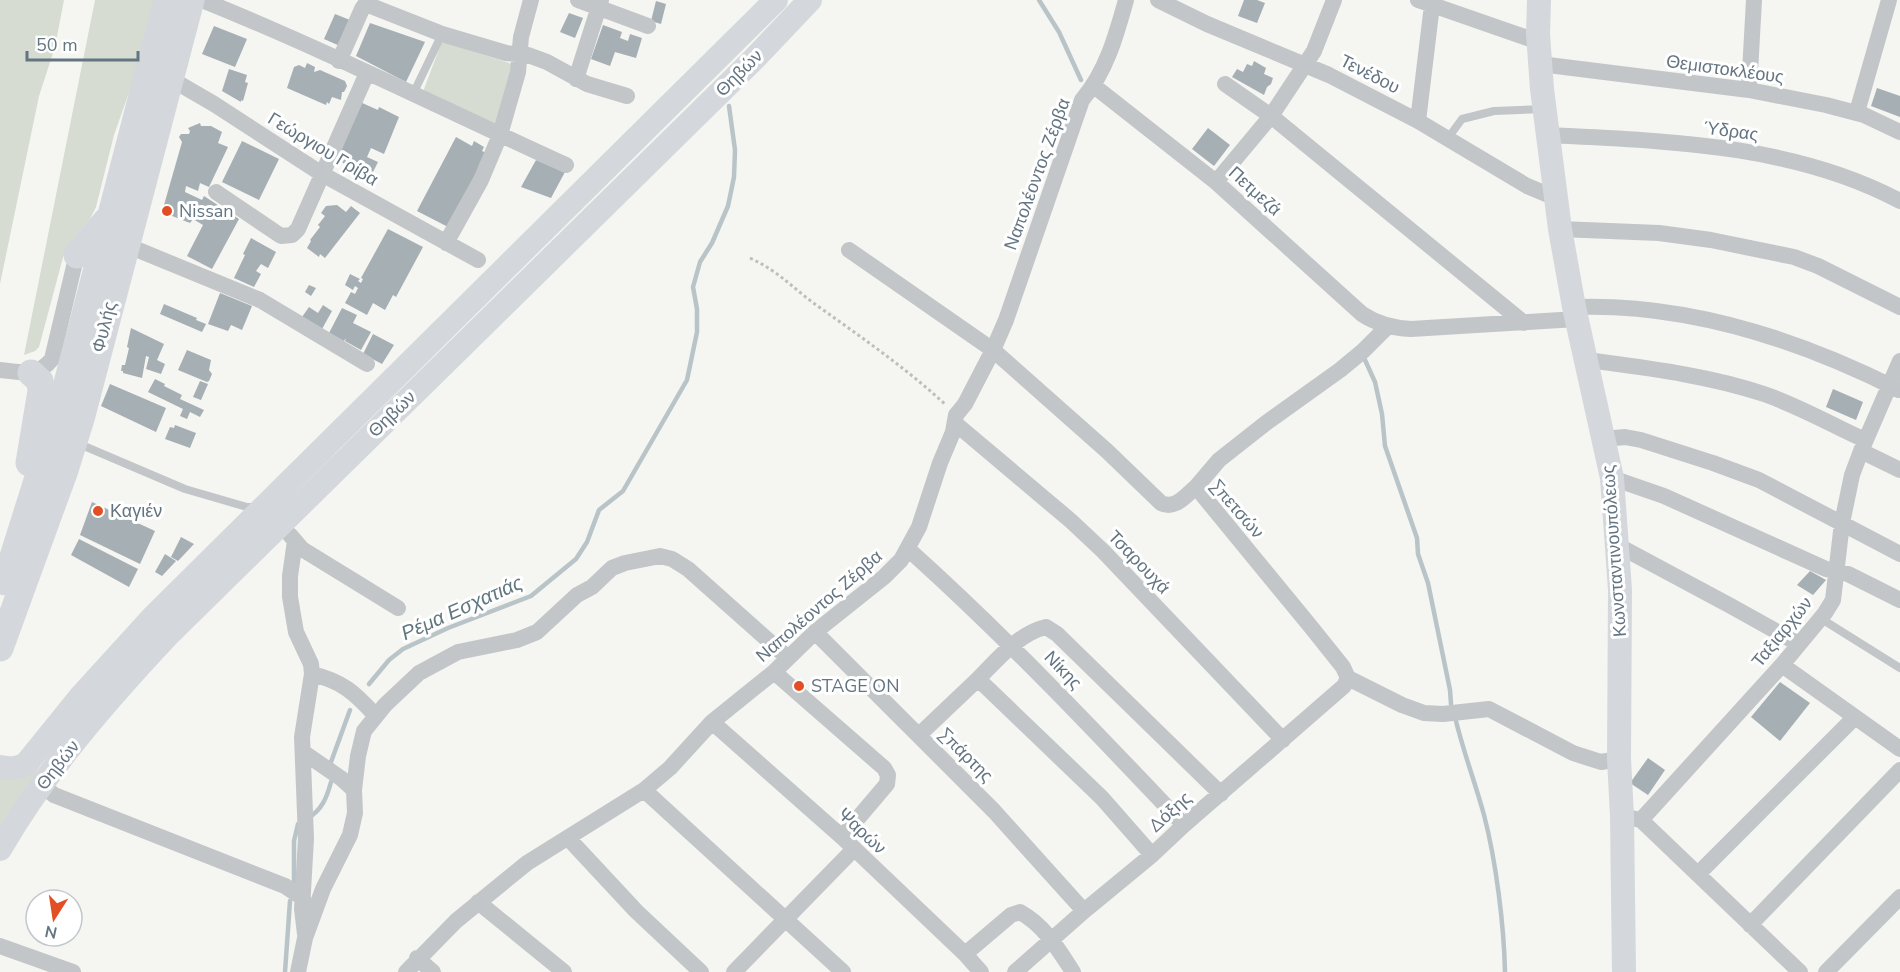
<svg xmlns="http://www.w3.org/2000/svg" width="1900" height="972" font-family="'Nunito Sans',sans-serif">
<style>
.green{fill:#d6dcd2}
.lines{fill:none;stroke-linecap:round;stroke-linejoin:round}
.stream{stroke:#b9c4c8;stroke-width:4.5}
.building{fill:#a6afb4}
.path{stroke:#bcbec0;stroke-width:3;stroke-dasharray:3 3;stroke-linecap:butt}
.lane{stroke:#c2c6c9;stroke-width:8}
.street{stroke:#c2c6c9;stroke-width:16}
.secondary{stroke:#d4d8dc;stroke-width:24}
.primary{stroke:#d4d8dc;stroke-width:27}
.poi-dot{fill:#e24f24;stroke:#fff;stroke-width:2}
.labels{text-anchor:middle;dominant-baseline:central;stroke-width:6;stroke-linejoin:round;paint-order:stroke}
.street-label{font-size:18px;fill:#647582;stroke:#fff}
.poi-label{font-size:18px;fill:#647582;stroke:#fff;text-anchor:start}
.water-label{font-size:20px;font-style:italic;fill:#5f777f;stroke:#fff}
</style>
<rect width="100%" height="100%" fill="#f5f5f1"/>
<path class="green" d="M0 0H64L55 47 39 96 0 284Z
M95 0H155L138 67 114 135 96 207 90 219 65 250 39 347 35 351 24 355Z
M444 42 512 64 498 125 426 95 424 89 441 44Z
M37 763 40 766 0 830V778Z"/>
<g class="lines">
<path class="stream" d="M1039 0 1059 32 1081 80
M1365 360 1375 382 1382 414 1385 446 1417 538 1418 554 1428 583 1450 690 1451 704
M369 684 389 660 403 649 448 628 531 596 576 559 587 542 599 510 623 491 687 380 697 332V309L693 287 700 262 712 243 728 206 734 177 735 150 729 106
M1455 717C1463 751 1475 782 1484 815 1496 861 1504 925 1505 972
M331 762 350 710
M308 818C322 810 327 797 331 782
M294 884V841L298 824
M285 972 290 901"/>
</g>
<path class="building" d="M1244 0H1257L1265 3 1257 23 1238 16Z
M656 1 666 4 661 24 651 21Z
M569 13 583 18 575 38 560 32Z
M335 14 350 20 340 46 324 39Z
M370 23 425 42 406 82 356 56Z
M603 25 622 32 620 38 628 41 630 34 642 38 636 58 615 52 610 66 591 59Z
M214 26 247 39 235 67 202 54Z
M1254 61 1266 68 1264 74 1273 78 1271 84 1267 87 1264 95 1232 77 1237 69 1243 72 1247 64 1252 66Z
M307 63 315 67 314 72 320 70 345 81 347 86 344 92H342L341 100 332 97 329 104 327 102 326 105 287 88 294 67 299 65 305 68Z
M229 69 247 75 245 82 248 83 243 101 241 100V102L222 91Z
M1877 88 1900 96V117L1871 106Z
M360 102 378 110 379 107 399 117 384 154 371 148 367 157 378 162 369 180 348 170 350 166 334 159Z
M200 123 201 126H211L222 132 218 143 228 147 209 187 200 183 198 191 186 186 185 192 202 200 204 196 239 219 212 269 187 256 203 225 193 219 190 223 162 212 182 142 179 137 181 134H189L190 131 188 128Z
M1208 128 1230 145 1214 166 1192 149Z
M456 137 472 146 474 141 484 147 482 151 489 154 450 228 417 211Z
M242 141 279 159 259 200 222 182Z
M536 160 565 172 551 198 521 187Z
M337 205 346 212 351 206 360 213 325 258 320 254 319 257 307 248 311 241 310 240 320 227 318 225 325 216 321 213 326 206Z
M388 229 423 247 396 297 393 295 385 310 373 303 367 315 345 303 351 292 355 294 358 288 355 286 353 290 345 285 350 274 360 279 358 281 361 283 363 279 361 278Z
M251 238 276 252 268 268 261 264 256 271 261 274 254 287 234 278 245 255 243 254Z
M309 285 316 288 311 296 305 292Z
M220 293 252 306 242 330 231 325 228 331 208 324Z
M164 304 197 318 196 320 206 324 202 332 160 314Z
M323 305 332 311 322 329 302 317 309 307 318 313Z
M342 308 357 315 353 323 371 332 361 350 345 341 346 338 344 341 329 333Z
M131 328 164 344 157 360 165 364 161 374 146 369 149 357 146 356 142 378 123 373V371H121L122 365H125L129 348 127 347Z
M373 334 394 345 382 364 363 354Z
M187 350 211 360 209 370 212 374 209 381 207 382 178 370Z
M155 379 165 384 164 386 182 395 180 399 204 410 200 417 190 412 187 419 180 416 183 409 148 392Z
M200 381 208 384 201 400 193 397Z
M110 384 166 408 156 432 101 406Z
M1833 389 1863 402 1856 420 1826 407Z
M175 425 196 433 190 448 165 439 170 427 174 428Z
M92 502 155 531 140 564 80 535Z
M181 537 194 544 178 561 171 557Z
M79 539 138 569 129 587 71 555Z
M165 554 176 561 162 576 155 572Z
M1810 571 1826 580 1813 595 1797 585Z
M1780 682 1810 703 1780 741 1751 717Z
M1648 758 1665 770 1648 795 1630 783Z"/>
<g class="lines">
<path class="path" d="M750 258C782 273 795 291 822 309 865 340 907 369 946 405"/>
<path class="lane" d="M413 94 442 34
M1448 138 1462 119 1494 111 1543 109
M77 443 185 489 247 507H256
M1820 618 1900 668"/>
<path class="street" d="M202 0C326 50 445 110 566 165
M578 0 648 26
M1158 0 1207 24 1329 75 1418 121 1527 186 1556 198
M1418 0 1539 42
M339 61 362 9 364 6H371L442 34 506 53 528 55 547 62 587 84 627 96
M1540 64 1749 90 1826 105 1864 115 1900 132
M163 77 171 79 214 104 322 174 478 260
M576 79 601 0
M1225 84 1271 116 1524 323
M1094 86 1216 182 1362 314C1377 324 1392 328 1411 329L1577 319
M1749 90 1754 0
M1857 112 1889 0
M1418 121 1432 5
M1548 135C1666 141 1793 144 1900 201
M1216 182 1271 116 1314 51 1334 0
M216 192 281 236 292 235 298 229 367 73
M1560 229 1659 233 1711 240 1794 257 1818 266 1900 307
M446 243 481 180 500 135 518 72 521 37 531 0
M126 245 260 300 367 364
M849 250 993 350 1107 451 1161 503C1175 510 1185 496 1196 487L1311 627 1343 667 1348 678
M1574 307C1688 303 1798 339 1899 390
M1587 360C1646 368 1707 375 1764 394 1799 406 1832 425 1865 440
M0 370C22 372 37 378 52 359L76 258 84 250
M956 424 1071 521 1103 551 1283 740
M1604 439 1625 437 1641 440 1713 463 1759 480 1900 554
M1861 451 1900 470
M1612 478 1664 496 1826 569 1848 574 1900 600
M1196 487 1219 460 1266 423 1340 370 1363 351 1388 326
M290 535 302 549 398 608
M295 541 290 576V597L296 632 311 664 312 674 302 737 306 838 302 909 305 934
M1617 545 1729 605 1799 644
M908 549C1005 636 1094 730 1184 825
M815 632 994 811 1084 911
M1782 665 1900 749
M774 672 884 768 888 775 887 784 842 837
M312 674C342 681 355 693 375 715
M1348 678 1402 705 1424 713 1443 714 1489 709 1573 753 1601 762 1619 759
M712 722 842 837 965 954 981 972
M919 735 978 679
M303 752 342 779 354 790
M42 785 54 795 285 886 303 898
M644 790 843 972
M1631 818 1641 820 1800 972
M1641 820 1782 665 1825 613 1833 600 1842 523 1852 475 1861 451 1900 361
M568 838 636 911 701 972
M1152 855 1102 798 978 679C997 660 1019 633 1046 627L1057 634 1221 794
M1698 874 1855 717
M478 902 564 972
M1750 925 1900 770
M0 946 73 972
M965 954 1011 915 1020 912C1045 926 1058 949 1073 972
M417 958 433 972
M298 972 305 938 323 889 350 835 355 813 354 790 358 756 364 731 385 705 419 673 458 652 517 640 537 632 577 595 592 587 612 568 625 563 660 556 672 559 688 569 788 658
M406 972 456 921 527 863 644 790 670 768 712 722 774 672 815 632 884 577 901 560 919 527 940 463 953 432 956 415 965 404 993 350 1006 320 1082 100C1106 72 1116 36 1126 0
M734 972 854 849
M1015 972 1084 911 1152 855 1184 825 1344 686 1348 678
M1826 972 1900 897"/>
<path class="secondary" d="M1539 0 1538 34 1542 89 1560 229 1574 307 1612 478 1620 590 1619 759 1622 816 1624 972
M0 767C10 769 17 769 26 764L81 696 153 617 776 0
M0 849C45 771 106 701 167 636L753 60 810 0"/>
<path class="primary" d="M77 255 106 221
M29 463 41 391 40 381 31 373
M5 582 64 395 167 0
M0 648 65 470 81 419 191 0"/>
</g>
<g class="poi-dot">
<circle cx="167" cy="211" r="6"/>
<circle cx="98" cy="511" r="6"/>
<circle cx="799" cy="686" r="6"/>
</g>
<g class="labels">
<g class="street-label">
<text transform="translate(1725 69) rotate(8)">Θεμιστοκλέους</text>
<text transform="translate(739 73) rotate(-45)">Θηβών</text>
<text transform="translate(1370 74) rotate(27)">Τενέδου</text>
<text transform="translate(1731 131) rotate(8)">Ύδρας</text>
<text transform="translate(323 149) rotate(31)">Γεώργιου Γρίβα</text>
<text transform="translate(1037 174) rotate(-70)">Ναπολέοντος Ζέρβα</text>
<text transform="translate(1255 191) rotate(42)">Πετμεζά</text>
<text transform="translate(104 327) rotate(-76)">Φυλής</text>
<text transform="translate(392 414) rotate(-44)">Θηβών</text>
<text transform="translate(1237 509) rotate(49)">Σπετσών</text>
<text transform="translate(1614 551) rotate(-94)">Κωνσταντινουπόλεως</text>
<text transform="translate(1139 562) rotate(46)">Τσαρουχά</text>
<text transform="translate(819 606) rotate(-41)">Ναπολέοντος Ζέρβα</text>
<text transform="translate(1782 632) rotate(-51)">Ταξιαρχών</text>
<text transform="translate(1063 670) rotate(46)">Νίκης</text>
<text transform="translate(966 755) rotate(45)">Σπάρτης</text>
<text transform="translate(58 765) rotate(-52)">Θηβών</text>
<text transform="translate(1170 812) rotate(-42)">Δόξης</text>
<text transform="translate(862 831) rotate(43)">Ψαρών</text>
</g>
<g class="poi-label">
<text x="179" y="211">Nissan</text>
<text x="110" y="511">Καγιέν</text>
<text x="811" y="686">STAGE ON</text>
</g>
<g class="water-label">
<text transform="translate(462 608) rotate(-24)">Ρέμα Εσχατιάς</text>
</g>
</g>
<g transform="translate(54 918) rotate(192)"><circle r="28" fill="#ffffff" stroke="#c1c8cd" stroke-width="1.5"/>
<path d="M0-4.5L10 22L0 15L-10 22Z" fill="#e24f24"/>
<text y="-9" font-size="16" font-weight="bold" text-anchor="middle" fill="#647582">N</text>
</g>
<path d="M27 51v9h111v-9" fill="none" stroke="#647582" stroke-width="3"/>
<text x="36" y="51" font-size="18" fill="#647582" stroke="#ffffff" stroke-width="4.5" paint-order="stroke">50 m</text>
</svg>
